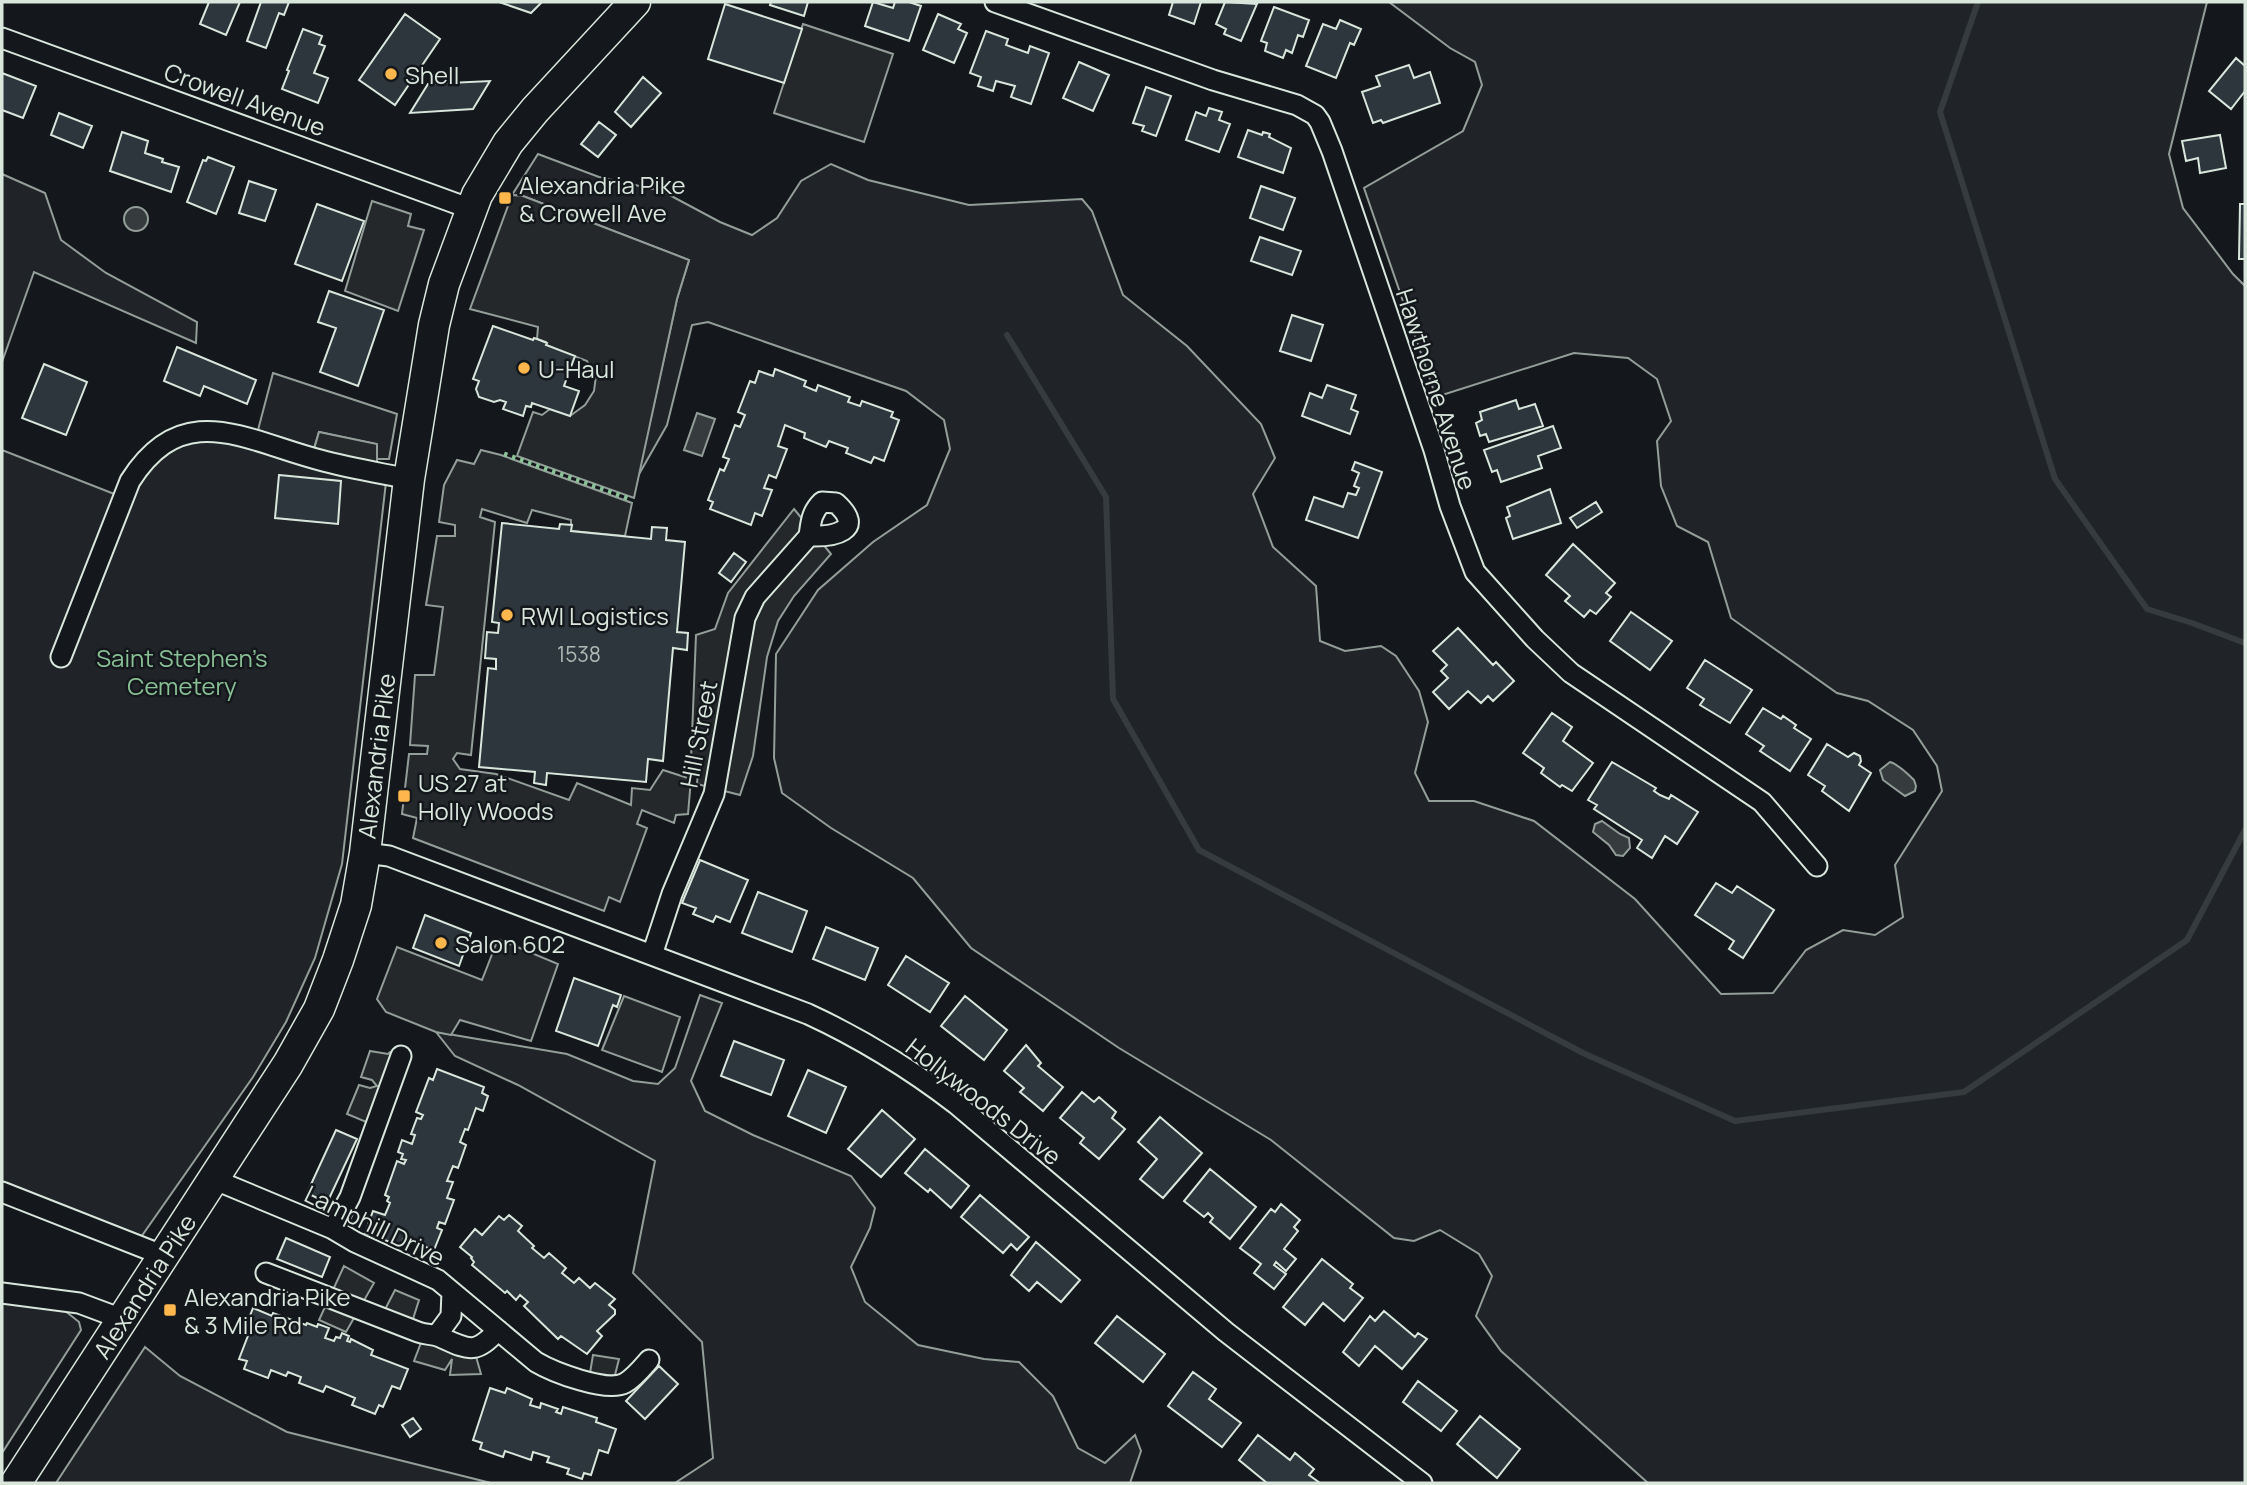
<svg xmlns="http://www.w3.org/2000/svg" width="2247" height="1485" font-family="Manrope,sans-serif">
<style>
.green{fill:#202428;stroke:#939e99;stroke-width:2}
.parking{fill:#24282b;stroke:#939e99;stroke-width:2}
.water{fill:#363b3e;stroke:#939e99;stroke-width:2}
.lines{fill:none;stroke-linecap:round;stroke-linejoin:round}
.stream{stroke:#363b3e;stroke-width:6}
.building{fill:#2c363c;stroke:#d8e6dc;stroke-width:2}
.minor-casing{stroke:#d8e6dc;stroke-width:23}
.primary-casing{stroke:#d8e6dc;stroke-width:33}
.minor{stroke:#14181c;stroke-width:19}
.primary{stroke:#14181c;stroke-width:30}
.hedge{stroke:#8ac095;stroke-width:5;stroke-dasharray:3.5 5;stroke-linecap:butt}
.poi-dot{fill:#ffb74d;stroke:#14181c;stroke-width:2.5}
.labels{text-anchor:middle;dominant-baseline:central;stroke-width:5;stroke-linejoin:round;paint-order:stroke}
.number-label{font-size:21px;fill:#adbab4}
.poi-label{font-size:24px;fill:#d8e6dc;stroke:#14181c;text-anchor:start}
.street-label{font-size:24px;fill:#d8e6dc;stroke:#14181c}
.park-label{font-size:24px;fill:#8ac095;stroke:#14181c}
</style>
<rect width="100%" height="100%" fill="#14181c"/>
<path class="green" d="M1389 2H2207L2169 154 2183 208 2233 274 2245 286V1483H1648L1501 1351 1476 1316 1492 1276 1479 1254 1440 1230 1414 1241 1394 1238 1271 1140 1119 1048 971 948 913 878 831 828 782 793 774 758 776 654 818 590 873 542 927 505 950 449 944 420 906 391 708 322 692 325 667 425 638 476 677 299 689 260 523 196 512 195 538 154 599 177 662 191 720 222 752 235 777 218 801 181 831 164 868 180 969 205 1082 199 1092 211 1123 295 1187 346 1261 424 1275 458 1253 494 1273 547 1316 586 1320 641 1345 651 1381 646 1396 656 1419 691 1428 722 1415 773 1429 801H1474L1534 821 1635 899 1721 994 1773 993 1806 950 1843 930 1875 935 1903 917 1895 865 1942 791 1937 766 1913 730 1868 701 1837 693 1731 618 1708 542 1677 526 1661 486 1657 441 1671 421 1657 379 1628 358 1574 353 1436 397 1364 188 1463 131 1482 85 1475 62 1450 48Z
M2 174 45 193 61 240 106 273 197 322 196 343 34 272 2 362Z
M273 373 397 414 389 459H377L376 444 319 432 314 448 258 430Z
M240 440 309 467 386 482 342 864 315 958 286 1022 253 1077 141 1237 2 1183V450L127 499 155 457 190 441Z
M700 995 722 1003 691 1081 705 1111 753 1135 851 1176 875 1208 870 1228 851 1267 865 1302 918 1345 984 1359 1019 1362 1053 1396 1078 1448 1105 1463 1135 1435 1141 1451 1130 1483H675L713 1458 702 1342 633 1273 655 1161 518 1085 455 1056 436 1032 567 1054 633 1081 658 1084 675 1068Z
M2 1303 64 1310 79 1322 81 1330 2 1453Z
M145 1347 180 1376 287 1432 491 1483H56Z"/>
<path class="parking" d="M803 24 893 54 864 142 774 113Z
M512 195 523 196 689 260 677 299 634 498 517 456 533 412 542 415 550 409 570 416 585 405 594 391 596 376 587 361 546 345V342L537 339 538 327 470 309Z
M372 201 411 214 408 226 424 230 398 311 345 291Z
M319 432 377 444V480L309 467Z
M481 450 501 455 632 503 625 536 571 531V520L532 510 527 523 482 509 480 517 495 522 471 755 457 753 453 759 460 769 496 774 569 800 577 783 631 805 632 788 650 790 663 770 691 779 688 814 676 815 674 823 642 810 637 824 647 828 620 902 609 897 604 911 413 838 417 818 402 814 409 754H427L428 746 410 745 415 675H434L443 607 426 605 437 536H455V525L439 522 444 485 457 460 474 464Z
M794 509 831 554 794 596 778 621 767 657 753 756 740 795 697 784 699 761 691 760 696 635 715 629 728 593Z
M498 939 558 964 531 1041 460 1020 451 1035 436 1032 386 1012 377 999 397 947 482 980Z
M624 996 680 1017 662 1072 602 1050Z
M370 1051 388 1054 390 1052 408 1057 383 1129 347 1114 359 1085 370 1088 377 1086 372 1080 361 1077Z
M344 1266 374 1283 346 1332 319 1320Z
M395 1290 419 1300 407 1338 377 1325Z
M433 1324 460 1339H471L481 1374 450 1375 452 1359 445 1370 414 1361 427 1327Z
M593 1355 619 1359 610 1395 587 1391Z"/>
<path class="water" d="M124 219a12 12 0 1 1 24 0a12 12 0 1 1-24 0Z
M697 413 715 419 702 456 684 450Z
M1890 762C1898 764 1908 774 1914 780L1916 786 1915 791 1905 796 1883 780 1880 770Z
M1602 821 1620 834 1629 838 1630 848 1623 856 1616 855 1609 845 1593 832 1595 824Z"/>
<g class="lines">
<path class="stream" d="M1978 2 1940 112 2055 479 2147 609 2192 623 2245 643
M1007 335 1106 497 1113 699 1199 850 1583 1053 1735 1121 1964 1092 2187 940 2245 830"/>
</g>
<path class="building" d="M209 2H240L226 35 200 24Z
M261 2H289L284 15 279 13 266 48 247 41Z
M499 2H542L531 13Z
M771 2H808L804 16 770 5Z
M873 2 893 8 895 2H909L921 6 909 41 865 26Z
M1173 2H1201L1194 24 1169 15Z
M1225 2 1257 4 1241 41 1224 34 1226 29 1216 24Z
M725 4 802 29 784 83 708 59Z
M1274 7 1309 20 1303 37 1298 35 1292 53 1286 50 1283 58 1265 51 1267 43 1261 41Z
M405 14 440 39 395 105 359 80Z
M938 14 961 24 958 29 967 33 954 63 923 50Z
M1340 20 1361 29 1354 45 1350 43 1336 78 1306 66 1323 24 1336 29Z
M303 29 322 36 319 44 325 46 314 73 328 78 318 103 282 89 289 71 287 70Z
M986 31 1008 39 1006 45 1028 53 1030 46 1049 53 1031 104 1011 97 1015 86 996 81 993 91 978 86 981 77 970 73Z
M2236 58 2245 66V91L2231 109 2209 91Z
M1079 62 1109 75 1093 111 1063 98Z
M1409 65 1414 78 1430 72 1440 103 1383 123 1381 120 1373 123 1362 92 1380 86 1376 76Z
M2 73 36 86 23 118 2 110Z
M643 77 661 93 631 127 615 112Z
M490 81 473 109 410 113 428 84Z
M1146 87 1171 96 1156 136 1142 131 1144 126 1133 123Z
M1209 108 1222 112 1219 120 1230 124 1219 152 1186 140 1196 112 1206 116Z
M59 113 92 126 83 148 51 135Z
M599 122 616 135 598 157 581 144Z
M1248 130 1262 135 1263 132 1270 134 1269 137 1291 148 1283 173 1238 157Z
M122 132 148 141 145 153 163 159 162 162 179 167 171 192 110 171Z
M2220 135 2226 168 2200 173 2198 158 2186 161 2182 141Z
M208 157 234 167 216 214 187 202 203 160 206 161Z
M249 181 276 190 265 221 239 213Z
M1261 186 1295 198 1283 230 1250 218Z
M317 204 364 221 342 281 295 264Z
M2240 204H2245V259H2239Z
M1260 237 1301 251 1292 275 1251 261Z
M329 291 384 310 358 386 320 372 336 328 318 322Z
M1292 315 1323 325 1311 361 1280 351Z
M493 326 533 340 534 338 537 339 547 343 546 345 575 356 564 386 579 391 570 416 532 403 531 407 526 406 523 416 503 409 506 402 500 400 494 402 479 397 476 389 479 381 473 379Z
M177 347 256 380 247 404 204 386 200 396 164 381Z
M44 364 87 382 66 435 22 418Z
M775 369 806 381 804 386 816 391 818 385 850 397 848 402 860 406 862 401 893 412 891 417 899 420 884 461 874 457 871 463 846 453 848 448 829 441 826 447 804 438 805 433 785 425 778 446 787 449 776 478 769 475 764 488 772 490 762 516 755 513 751 525 710 509 713 502 708 500 720 469 724 471 729 459 723 457 735 425 740 427 745 415 738 412 750 381 755 383 759 371 773 376Z
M1327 385 1356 395 1351 409 1358 412 1350 434 1302 416 1310 393 1322 398Z
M1516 400 1519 409 1535 404 1543 426 1489 442 1486 434 1480 436 1476 423 1482 420 1480 412Z
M1553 426 1561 448 1538 456 1542 468 1501 482 1497 470 1492 472 1484 450Z
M1355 462 1382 472 1358 538 1306 520 1314 497 1343 507 1348 493 1356 495 1359 488 1354 486 1359 473 1352 470Z
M279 475 341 481 338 524 275 518Z
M1550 489 1561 523 1513 539 1506 518 1510 516 1507 507Z
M1596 502 1602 512 1577 528 1570 518Z
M502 523 559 529 560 524 572 525 571 531 651 539 652 527 667 528 666 540 685 542 677 632 688 633 687 650 673 648 663 761 648 759 646 782 547 773 546 785 534 783 535 772 479 767 488 668 496 669V659L485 658 487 632 498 633 499 623 492 622Z
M1573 544 1615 583 1606 593 1611 597 1596 614 1590 610 1584 617 1565 601 1570 596 1546 575Z
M734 553 746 562 731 582 719 573Z
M1631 612 1672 641 1650 670 1610 641Z
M1458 628 1493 665 1496 662 1514 681 1493 701 1488 696 1481 703 1468 691 1449 709 1433 692 1448 678 1441 671 1447 665 1433 651Z
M1705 660 1752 690 1730 723 1700 705 1704 699 1687 688Z
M1763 708 1781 719 1783 716 1796 725 1794 728 1811 739 1790 771 1760 751 1764 746 1746 734Z
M1552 713 1572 727 1563 741 1593 763 1572 791 1562 785 1560 787 1541 773 1544 768 1523 753Z
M1827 744 1848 757 1854 753 1860 756 1861 761 1859 765 1871 773 1849 811 1822 791 1825 786 1808 775Z
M1612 762 1656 788 1654 791 1660 795 1669 799 1671 795 1698 812 1677 844 1665 836 1652 858 1637 848 1642 840 1594 809 1597 805 1588 800Z
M700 860 748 880 730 922 716 916 713 922 693 914 696 908 682 903Z
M1716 883 1732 893 1737 886 1774 910 1743 958 1729 949 1734 941 1695 915Z
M758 892 807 911 792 952 742 933Z
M425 915 471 933 459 966 413 948Z
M826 927 878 948 865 980 813 959Z
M906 956 949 983 930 1012 888 985Z
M574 978 621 995 617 1007 613 1005 598 1046 556 1031Z
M965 996 1007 1030 984 1060 941 1026Z
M734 1041 784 1060 771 1095 721 1076Z
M1026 1045 1041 1063 1038 1066 1063 1087 1043 1111 1020 1092 1024 1088 1004 1071Z
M437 1069 484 1087 482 1093 488 1096 483 1111 476 1108 468 1130 465 1129 460 1142 466 1145 458 1168 453 1166 447 1181 453 1182 447 1198 454 1200 445 1224 439 1222 437 1228 442 1230 434 1250 403 1239 401 1246 365 1233 373 1211 385 1215 390 1203 387 1201 389 1197 385 1195 397 1161 404 1164 406 1160 401 1159 403 1154 398 1152 402 1140 412 1144 415 1135 411 1134 417 1118 421 1119 423 1115 416 1112 429 1078 433 1080Z
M808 1070 846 1087 826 1133 788 1116Z
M1082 1092 1094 1102 1099 1097 1116 1112 1112 1118 1125 1129 1099 1159 1080 1143 1084 1138 1060 1118Z
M882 1110 915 1139 881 1177 848 1149Z
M1160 1117 1202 1153 1163 1198 1140 1179 1157 1159 1138 1142Z
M336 1130 357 1139 327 1203 307 1193Z
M925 1149 969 1186 951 1208 930 1189 928 1192 905 1173Z
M1210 1169 1256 1207 1230 1239 1210 1222 1213 1218 1208 1213 1204 1217 1184 1201Z
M980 1195 1029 1237 1017 1250 1011 1244 1003 1253 961 1217Z
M1281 1204 1300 1220 1294 1227 1298 1231 1284 1249 1296 1259 1286 1271 1276 1262 1274 1265 1286 1274 1274 1289 1254 1273 1261 1264 1240 1248 1271 1209 1275 1212Z
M509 1215 522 1226 518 1231 534 1246 532 1248 544 1258 549 1253 566 1268 562 1273 574 1283 579 1278 590 1288 595 1283 615 1299 609 1305 615 1310V1314L597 1331 602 1336 587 1354 561 1336 558 1339 524 1306 528 1302 520 1295 516 1300 507 1291 505 1293 472 1265 474 1262 471 1258 472 1257 460 1247 475 1229 482 1235 499 1216 504 1220Z
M286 1238 330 1257 322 1277 277 1259Z
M1036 1242 1080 1280 1061 1302 1037 1282 1029 1291 1011 1275Z
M1322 1259 1353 1284 1350 1288 1363 1298 1344 1321 1323 1303 1305 1325 1283 1307Z
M253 1308 272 1316 273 1313 306 1325 307 1323 317 1327 318 1324 329 1328 325 1338 334 1341 336 1337 340 1338 342 1333 349 1336 347 1341 350 1342 351 1339 373 1350 371 1355 408 1369 400 1389 392 1386 383 1407 379 1405 375 1414 352 1405 355 1398 326 1386 323 1392 299 1383 301 1377 288 1372 286 1376 271 1370 268 1378 244 1369 247 1361 239 1359 249 1333 244 1331Z
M1384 1311 1415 1337 1418 1333 1427 1339 1402 1369 1375 1346 1359 1366 1343 1352 1370 1316 1375 1321Z
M1117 1316 1165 1354 1143 1382 1095 1343Z
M659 1366 678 1384 645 1419 626 1401Z
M1193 1372 1216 1389 1209 1399 1241 1423 1222 1447 1168 1406Z
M1418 1381 1457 1411 1441 1431 1403 1402Z
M490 1388 505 1393 507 1388 532 1399 530 1405 540 1408 541 1403 558 1409 556 1412 561 1414 563 1407 597 1418 596 1422 616 1429 608 1453 599 1450 591 1475 584 1473 582 1479 567 1474 569 1469 547 1462 549 1457 533 1452 531 1460 505 1451 503 1457 480 1449 482 1443 473 1440Z
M1480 1416 1520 1449 1497 1478 1457 1444Z
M413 1418 421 1429 410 1437 402 1425Z
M1258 1435 1290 1460 1295 1453 1314 1469 1309 1475 1320 1483H1267L1239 1460Z"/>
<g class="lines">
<defs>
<path id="minor" d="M995 2 1213 80 1297 105 1315 115 1320 122 1332 151 1434 450 1450 506 1475 572 1535 639 1571 673 1762 802 1817 866
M2 38 471 209
M61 657 130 481C183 397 246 441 320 460 349 468 380 473 409 479
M365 853 389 856 808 1014C862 1039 909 1068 956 1104L1226 1332 1422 1483
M652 955 672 894 714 794 745 618 755 597 809 536C833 537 867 531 836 503L822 502C811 513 811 522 809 536
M213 1179 333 1229 355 1242 438 1280 536 1362C553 1372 607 1393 625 1383 634 1378 642 1368 649 1360
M2 1192 162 1255
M333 1229 350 1197 401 1056
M266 1273 418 1332C426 1335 433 1334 440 1337 469 1350 475 1355 498 1330
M2 1293 79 1303 122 1319
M437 1335 451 1316 452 1292"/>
<path id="primary" d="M16 1483 288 1064 319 1009 338 960 356 905 365 853 409 479 434 325 444 284 477 195 508 143 535 110 635 2"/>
</defs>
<use href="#minor" class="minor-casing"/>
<use href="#primary" class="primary-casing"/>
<use href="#minor" class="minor"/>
<use href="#primary" class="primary"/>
<path class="hedge" d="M504 454 630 499"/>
</g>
<g class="poi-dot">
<circle cx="391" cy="74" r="7"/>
<rect x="498" y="191" width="14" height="14" rx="3.5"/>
<circle cx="524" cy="368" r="7"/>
<circle cx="507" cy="615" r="7"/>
<rect x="397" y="789" width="14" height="14" rx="3.5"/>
<circle cx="441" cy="943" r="7"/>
<rect x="163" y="1303" width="14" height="14" rx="3.5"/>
</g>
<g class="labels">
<g class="number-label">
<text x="579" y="654">1538</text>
</g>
<g class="poi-label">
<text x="405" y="74">Shell</text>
<text x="519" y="184">Alexandria Pike<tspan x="519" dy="28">&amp; Crowell Ave</tspan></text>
<text x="538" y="368">U-Haul</text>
<text x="521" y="615">RWI Logistics</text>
<text x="418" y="782">US 27 at<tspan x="418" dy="28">Holly Woods</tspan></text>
<text x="455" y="943">Salon 602</text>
<text x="184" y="1296">Alexandria Pike<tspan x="184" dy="28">&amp; 3 Mile Rd</tspan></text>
</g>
<g class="street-label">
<text transform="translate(245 99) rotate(20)">Crowell Avenue</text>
<text transform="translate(1437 389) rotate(72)">Hawthorne Avenue</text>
<text transform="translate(698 734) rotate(-79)">Hill Street</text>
<text transform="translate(376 756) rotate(-83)">Alexandria Pike</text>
<text transform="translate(984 1101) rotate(38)">Hollywoods Drive</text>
<text transform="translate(375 1225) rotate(26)">Lamphill Drive</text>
<text transform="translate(144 1286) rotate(-57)">Alexandria Pike</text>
</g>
<g class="park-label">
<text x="182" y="657">Saint Stephen’s<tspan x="182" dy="28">Cemetery</tspan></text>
</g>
</g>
<rect width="2247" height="1485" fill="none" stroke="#d8e6dc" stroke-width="7"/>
</svg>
